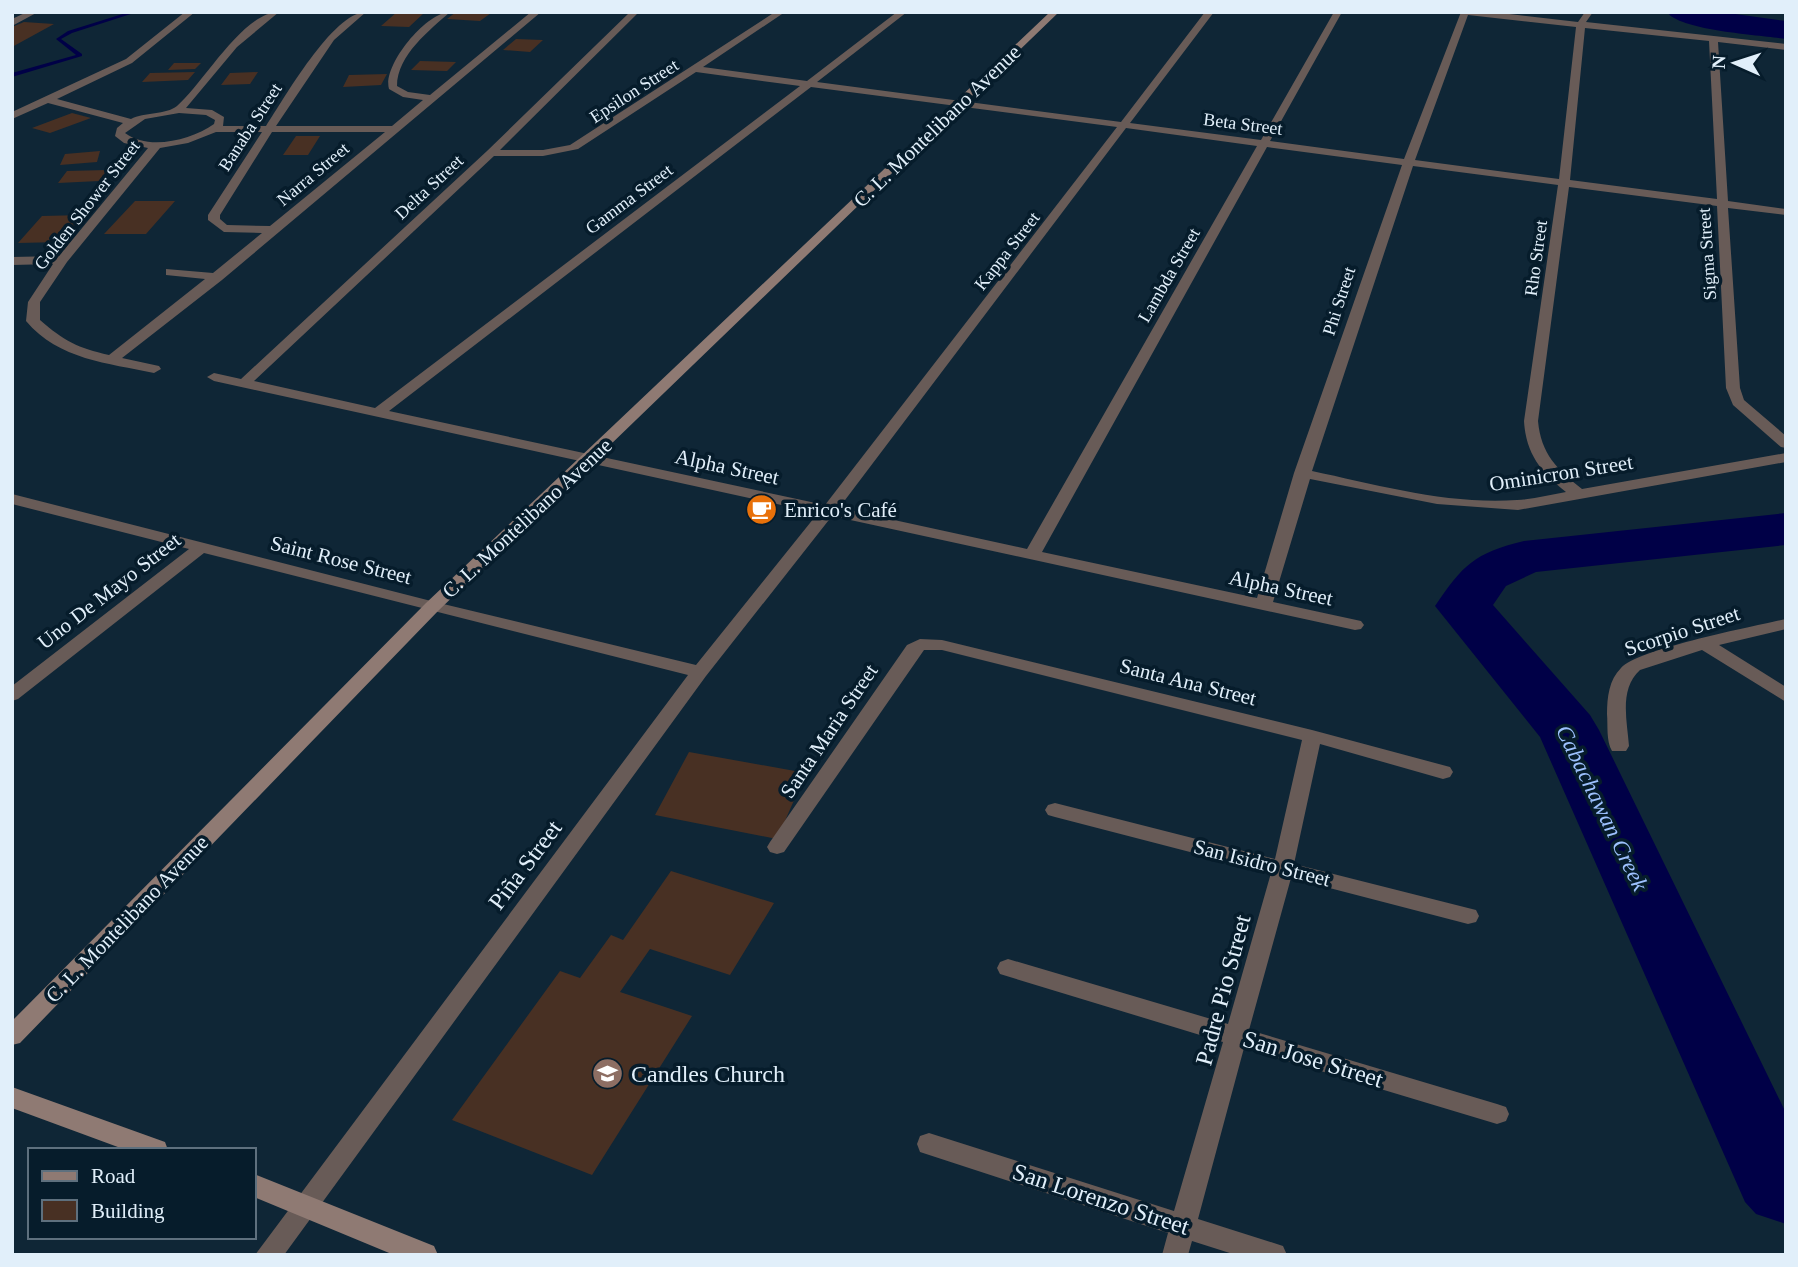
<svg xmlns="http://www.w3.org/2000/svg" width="1798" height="1267" font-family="Georgia,serif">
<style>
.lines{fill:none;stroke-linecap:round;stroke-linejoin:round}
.stream{fill:#000047;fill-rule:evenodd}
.river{fill:#000047;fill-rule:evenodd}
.building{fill:#483023}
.street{fill:#685b57;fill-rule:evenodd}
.secondary{fill:#8f7a73;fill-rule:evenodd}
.labels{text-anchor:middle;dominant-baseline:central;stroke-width:7;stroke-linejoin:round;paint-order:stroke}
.far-street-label{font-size:18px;fill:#e1effa;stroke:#061c2b}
.street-label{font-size:21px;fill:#e1effa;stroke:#061c2b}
.poi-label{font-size:21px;fill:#e1effa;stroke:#061c2b;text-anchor:start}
.water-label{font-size:23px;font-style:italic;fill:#9dc1fe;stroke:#061c2b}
.near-street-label{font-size:24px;fill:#e1effa;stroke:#061c2b}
.near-poi-label{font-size:24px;fill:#e1effa;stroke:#061c2b;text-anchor:start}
</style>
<rect width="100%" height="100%" fill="#0f2636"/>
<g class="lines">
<path class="stream" d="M129 12H137L72 33 61 39 82 54V56L12 77V73L76 55 56 39 68 31Z"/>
<path class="river" d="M1667 12H1721L1786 21V39C1762 35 1680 31 1667 12Z
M1786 513V545L1536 572 1506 586 1493 605 1590 715 1599 730 1786 1113V1224L1756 1214 1745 1202 1540 737 1435 606C1463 565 1474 553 1524 541Z"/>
</g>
<path class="building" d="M397 12H399L424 13 409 27 381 26Z
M456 12H478L491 13 480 21 447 19Z
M24 22 54 24 12 47V27Z
M516 39 543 40 530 52 503 50Z
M420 61 456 62 447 71 411 70Z
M174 63H201L195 69 168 70Z
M195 72 188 80 142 82 150 73Z
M258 72 250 84 221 85 230 73Z
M387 74 381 85 343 87 349 75Z
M72 113 91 118 50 133 32 128Z
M296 136H320L308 155H283Z
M100 151 97 162 60 165 65 154Z
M107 170 99 181 58 183 67 171Z
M135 201H175L146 234H104Z
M84 215 61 242 18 243 42 216Z
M689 752 806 773 777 839 655 815Z
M671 871 774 903 730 975 650 949 620 992 692 1016 592 1175 452 1120 560 971 580 978 611 935 623 940Z"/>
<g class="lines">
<path class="street" d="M27 12H38L12 26V19Z
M185 12H195L132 63 57 99 131 119C144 112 166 115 177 106 203 84 243 12 279 12L237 47 186 108 212 110 224 117 223 126H266C284 99 333 12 366 12L334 40 276 126H392L423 100 403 97 389 89C382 66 426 12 450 12 430 30 397 55 397 86L408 92 430 95 531 12H541L222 280 122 358 159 366 161 369 154 373C108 363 59 360 26 321L28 302 53 264 12 265V257L59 256 148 148 124 143 115 136 117 128 123 123 48 103 12 119V112L126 59ZM179 113 206 115 215 120 214 124C191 140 149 151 125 133L145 119ZM216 132H262L208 215V220L224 232 262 233 213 273 166 269V275L205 279 109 355C78 348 64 341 40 320V302L67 262 160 148 188 143ZM272 132H385L270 226 227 225 220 219V215Z
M630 12H639L500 150H543L570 145 775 12H785L703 67 807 81 897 12H907L817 82 1121 122 1205 12H1214L1130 123 1261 140 1334 12H1342L1270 141 1404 159 1461 12H1493L1578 22 1585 12H1593L1586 22 1786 44V50L1718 42 1728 201 1786 209V215L1728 208 1740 388 1744 400 1786 436V448L1781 447 1733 405 1726 388 1717 206 1569 187 1538 421C1541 454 1557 469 1582 489L1786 453V462L1518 510 1437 504 1310 479 1273 602 1361 621 1364 625 1361 629 1355 630 832 516 706 676 284 1255H255L688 675 204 553 18 699 12 701V686L189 549 12 504V494L435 602 696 665 818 513 214 381 207 377 214 373 241 379 487 151ZM1468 15 1576 27 1559 179 1415 160ZM1585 28 1709 41 1717 199 1570 180ZM696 72 800 86 375 408 254 381 494 156H543L578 149ZM811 87 1117 127 825 505 389 411ZM1126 128 1257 146 1027 549 839 508ZM1267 147 1402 165 1294 473 1257 598 1042 552ZM1413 166 1558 185 1524 421C1526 454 1541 472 1566 492 1550 495 1534 499 1517 500 1449 505 1378 485 1312 471Z
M1786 619V629L1719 645 1786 687V702L1702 650 1640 670C1619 689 1627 720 1629 746L1626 751H1612C1606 741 1608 725 1607 714 1607 697 1609 680 1621 668 1638 649 1755 626 1786 619Z
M920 639 942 640 1312 730 1450 767 1453 772 1450 777 1443 779 1320 744 1294 864 1468 908 1476 910 1479 916 1476 922 1468 924 1291 878 1249 1030 1497 1104 1506 1107 1509 1114 1506 1121 1497 1124 1244 1048 1198 1219 1283 1246 1287 1255H1236L1192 1241 1188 1255H1162L1168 1233 920 1152 917 1144 920 1136 929 1133 1174 1211 1223 1042 1000 974 997 968 1000 962 1008 959 1228 1024 1271 873 1055 817 1048 815 1045 810 1048 805 1055 803 1275 859 1302 740 942 650H924L784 852 777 854 770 852 767 847 770 842 907 645Z"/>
<path class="secondary" d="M1050 12H1059L438 611 20 1043 12 1045V1021L426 603Z
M12 1087 165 1142 168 1150H126L12 1108Z
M254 1174 434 1246 438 1255H394L254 1197Z"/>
</g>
<defs>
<symbol id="cafe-disc" viewBox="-11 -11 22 22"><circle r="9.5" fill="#e8710a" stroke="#061c2b"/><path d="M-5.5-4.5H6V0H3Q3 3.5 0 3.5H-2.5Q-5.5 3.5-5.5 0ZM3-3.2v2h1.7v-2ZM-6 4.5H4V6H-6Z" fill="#fff"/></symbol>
<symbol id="school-disc" viewBox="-11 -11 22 22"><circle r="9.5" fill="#8d6e63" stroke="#061c2b"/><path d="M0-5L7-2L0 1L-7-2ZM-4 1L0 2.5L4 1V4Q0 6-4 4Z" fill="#fff"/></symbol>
</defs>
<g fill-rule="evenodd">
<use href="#cafe-disc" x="744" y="492" width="35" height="35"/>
<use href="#school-disc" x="590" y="1056" width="35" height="35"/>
</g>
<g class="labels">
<g class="far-street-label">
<text transform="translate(634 91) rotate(-33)">Epsilon Street</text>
<text transform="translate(1243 124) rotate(7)">Beta Street</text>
<text transform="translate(250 127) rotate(-57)">Banaba Street</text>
<text transform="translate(313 174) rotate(-40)">Narra Street</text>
<text transform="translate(429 187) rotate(-43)">Delta Street</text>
<text transform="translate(629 199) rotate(-37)">Gamma Street</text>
<text transform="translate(87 205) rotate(-52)">Golden Shower Street</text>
<text transform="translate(1007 251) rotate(-52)">Kappa Street</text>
<text transform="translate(1707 254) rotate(-94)">Sigma Street</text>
<text transform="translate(1536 258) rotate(-82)">Rho Street</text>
<text transform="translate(1169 275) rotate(-60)">Lambda Street</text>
<text transform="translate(1339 301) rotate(-72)">Phi Street</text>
</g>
<g class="street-label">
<text transform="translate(937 126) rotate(-44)">C. L. Montelibano Avenue</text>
<text transform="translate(727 467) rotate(12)">Alpha Street</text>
<text transform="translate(1561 473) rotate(-9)">Ominicron Street</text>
<text transform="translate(527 518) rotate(-43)">C. L. Montelibano Avenue</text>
<text transform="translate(341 560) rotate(14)">Saint Rose Street</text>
<text transform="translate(1281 588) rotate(12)">Alpha Street</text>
<text transform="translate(109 591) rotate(-38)">Uno De Mayo Street</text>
<text transform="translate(1682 631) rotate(-18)">Scorpio Street</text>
<text transform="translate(1188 682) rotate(14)">Santa Ana Street</text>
<text transform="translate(829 731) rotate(-56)">Santa Maria Street</text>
<text transform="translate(1262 863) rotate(14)">San Isidro Street</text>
<text transform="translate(127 919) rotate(-46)">C. L. Montelibano Avenue</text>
</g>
<g class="poi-label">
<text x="784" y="510">Enrico's Café</text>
</g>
<g class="water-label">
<text transform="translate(1602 808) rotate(64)">Cabachawan Creek</text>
</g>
<g class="near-street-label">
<text transform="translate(525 865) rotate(-53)">Piña Street</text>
<text transform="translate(1223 990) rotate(-75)">Padre Pio Street</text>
<text transform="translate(1313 1059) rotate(17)">San Jose Street</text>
<text transform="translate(1101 1199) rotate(18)">San Lorenzo Street</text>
</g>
<g class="near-poi-label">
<text x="631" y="1074">Candles Church</text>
</g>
</g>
<rect width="1798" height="1267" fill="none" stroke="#e1effa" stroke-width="28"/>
<rect x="28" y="1148" width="228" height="91" fill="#061c2b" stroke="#5e707e" stroke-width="2"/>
<rect x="42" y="1171" width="35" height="10" fill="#8f7a73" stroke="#5e707e" stroke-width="2"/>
<text x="91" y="1183" font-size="21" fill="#e1effa">Road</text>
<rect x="42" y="1200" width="35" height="21" fill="#483023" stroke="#5e707e" stroke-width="2"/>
<text x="91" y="1218" font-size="21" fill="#e1effa">Building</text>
<g transform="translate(1735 63) rotate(273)" stroke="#061c2b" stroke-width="5" paint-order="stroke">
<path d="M0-5L12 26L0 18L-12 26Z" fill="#e1effa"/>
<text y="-10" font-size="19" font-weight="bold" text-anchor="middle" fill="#e1effa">N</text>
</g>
</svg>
